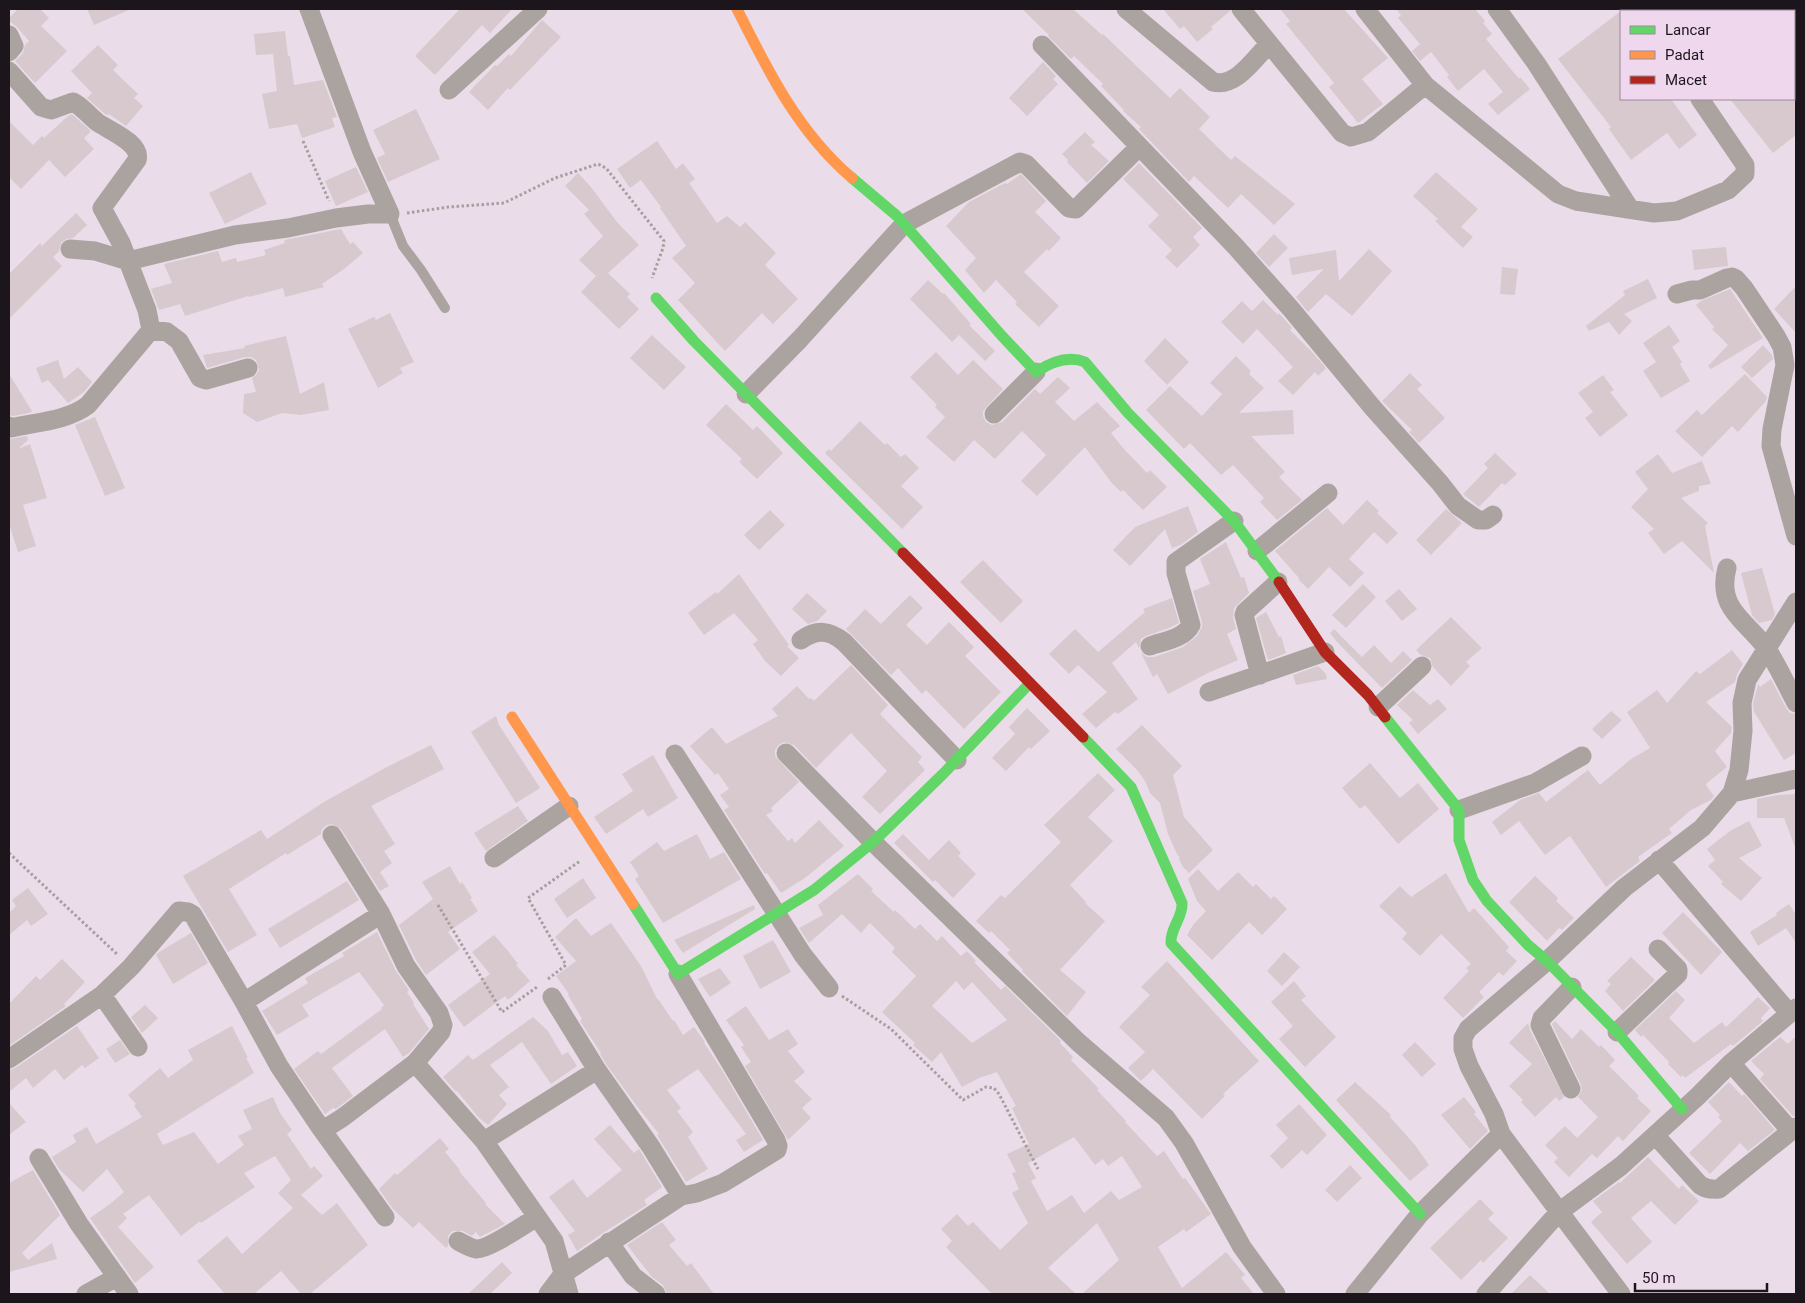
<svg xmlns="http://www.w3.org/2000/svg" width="1805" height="1303" font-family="Roboto,sans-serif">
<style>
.building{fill:#d7c9ce;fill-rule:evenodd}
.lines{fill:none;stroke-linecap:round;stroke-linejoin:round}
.path{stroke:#a79f9f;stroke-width:3;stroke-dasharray:2.5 2.5;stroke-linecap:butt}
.lane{stroke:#aba39f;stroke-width:10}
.street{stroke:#aba39f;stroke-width:19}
.fast{stroke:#63d668;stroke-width:11}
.slow{stroke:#ff974d;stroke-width:11}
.jam{stroke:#b3261e;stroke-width:11}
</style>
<rect width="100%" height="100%" fill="#eadde9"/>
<path class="building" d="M18 9H40L49 18 41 26 67 51 35 83 15 61 23 53 25 45 29 41 16 26 9 21V18Z
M87 9H131L94 25Z
M460 9H512L490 33 482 25 435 75 415 56Z
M1022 9H1073L1102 35 1103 34 1170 98 1180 88 1210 117 1199 129 1231 160 1235 156 1295 204 1274 225 1241 194 1228 208 1194 176 1189 182 1139 129 1141 127 1123 111 1124 110 1101 86 1103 84 1074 56 1071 59 1048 36 1049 35Z
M1163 9H1230V11L1211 27 1213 29 1197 42 1184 26 1180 29Z
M1280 9H1344L1388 58 1362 79 1383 104 1358 123 1329 87 1334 83 1286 24 1290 21Z
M1396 9H1475L1485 21 1483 23 1492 34 1486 39 1519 79 1520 77 1530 89 1498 115 1488 104 1503 92 1484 69 1458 91 1447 77 1449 75 1431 52 1420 61 1412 51 1420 44 1398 18 1401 15Z
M1621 11V99H1671L1697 135 1679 149 1667 133 1631 160 1609 129 1611 127 1558 59Z
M542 20 561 37 510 90 508 88 488 110 469 92 495 65 497 66 509 54 511 56Z
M285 31 288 56H290L294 85 323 80 337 117 332 118 335 127 302 138 297 124 269 129 262 94 277 91 273 54 256 55 254 34Z
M98 45 118 65 113 70 138 94 134 98 143 106 126 126 109 114 107 115 104 113 87 98 92 93 71 71Z
M1043 62 1056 76 1053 79 1058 84 1027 116 1009 98Z
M1730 99H1796V135L1773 153Z
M416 109 440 159 388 182 377 158 385 154 373 130Z
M72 114 91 131 84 138 94 149 65 177 49 160 21 189 9 177V121L33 145 42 136 44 138 68 116Z
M1085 132 1095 142 1091 145 1109 161 1087 183 1067 162 1068 160 1062 154Z
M657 141 676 169 683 163 695 179 689 183 717 223 727 216 740 227 745 222 776 253 765 265 798 299 773 324 762 313 725 351 678 300 695 283 672 258 686 246 660 208 661 207 641 180 630 188 617 169Z
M1139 163 1202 228 1193 237 1200 245 1177 268 1165 257 1172 250 1148 226 1159 215 1123 179Z
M356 167 368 192 336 206 325 181Z
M251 172 267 204 225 224 209 193Z
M1436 172 1478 209 1461 227 1473 237 1463 248 1435 221 1438 219 1413 196Z
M578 173 591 187 617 222 639 245 608 273 630 294 627 297 639 309 619 329 581 292 596 276 579 260 603 236 584 214 589 210 565 186Z
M1021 174 1046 201 1035 212 1061 238 1049 251 1047 249 1024 272 1059 306 1039 327 1015 304 1017 302 996 280 984 293 965 270 976 258 946 226 969 202 1005 183 1007 184Z
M76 213 87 225 73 238 66 239 61 243 59 251 53 257 62 266 9 319V274L40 243 42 246Z
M341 229 350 244 353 242 363 253 344 269 322 284 324 287 285 297 283 288 249 297 248 296 185 316 180 304 159 310 151 289 172 283 164 264 218 251 222 262 236 258 237 262 266 255 264 250 285 243 284 240Z
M1274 234 1288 248 1269 267 1256 253Z
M1726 247 1728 266 1694 270 1692 250Z
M1369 249 1392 271 1352 316 1326 294 1308 312 1296 297 1324 269 1292 275 1289 258 1336 250 1339 281Z
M1502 267 1518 269 1515 295 1500 294Z
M1648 279 1657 298 1624 314 1632 321 1619 335 1609 322 1589 331 1586 326 1625 295 1623 291Z
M928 280 943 294 944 293 971 324 969 325 995 351 985 361 959 335 952 342 910 299Z
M1796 286V333L1774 309Z
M1730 289 1763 338 1711 369 1708 366 1728 345 1712 329 1714 327 1696 305 1701 301Z
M1263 300 1278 315 1279 313 1292 328 1290 330 1311 351 1326 368 1318 376 1315 372 1293 395 1278 381 1293 367 1257 329 1243 344 1221 322 1242 301 1252 311Z
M390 313 414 362 400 368 403 373 378 388 348 329 374 317 376 320Z
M1669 325 1680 341 1672 347 1682 362 1680 364 1690 381 1661 398 1643 371 1656 362 1643 343Z
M652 335 686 367 664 390 630 358Z
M286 336 300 394 324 382 329 410 301 415 282 413 257 422 243 413 244 394 256 392 252 378 256 375 259 370 256 360 251 357H245L207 368 203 355 245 348 244 346Z
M1165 338 1189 362 1167 385 1144 361Z
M1763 345 1772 355 1773 359 1752 378 1741 367Z
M936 352 958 375 973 360 1003 389 983 411V416L986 422 992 425 1002 422 1035 389 1040 394 1058 377 1070 388 1055 402 1074 421 1097 402 1120 426 1111 433 1123 448 1147 473 1150 470 1167 487 1143 510 1123 490 1121 492 1111 482 1085 447 1037 496 1021 481 1046 455 1022 431 995 459 974 440 954 462 926 437 945 417 935 407 937 405 910 377Z
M1236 356 1251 371 1249 374 1264 388 1239 413 1293 410 1294 434 1251 436 1285 472 1279 477 1302 500 1277 520 1260 502 1264 498 1233 465 1221 475 1190 443 1184 449 1146 410 1170 386 1202 416 1222 394 1210 383Z
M58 360 64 379 78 367 92 382 84 392 68 403 48 380 42 383 36 368Z
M1410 373 1422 385 1417 389 1445 418 1419 443 1409 432 1412 430 1382 401Z
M9 374 32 411 29 413 13 416 9 415Z
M1745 374 1767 397 1766 401 1738 432 1732 426 1702 457 1675 431 1697 410 1702 415Z
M1603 375 1614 390 1610 392 1628 415 1600 437 1585 418 1593 412 1578 393Z
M726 404 753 430 757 426 783 453 757 479 739 462 742 459 706 425Z
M95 417 125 488 105 496 75 425Z
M860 421 885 445 887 443 901 457 905 454 919 468 901 486 923 507 902 529 825 453 829 449 831 451Z
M27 436 28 440 18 449 30 444 47 498 23 505 36 546 18 552 9 524V439Z
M1495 453 1517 474 1505 485 1502 483 1479 507 1463 494 1488 468 1484 464Z
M1658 454 1672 473 1702 461 1711 484 1699 486V491L1681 498 1708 523 1705 526 1714 573 1682 541 1664 554 1648 533 1654 529 1631 507 1648 489 1635 472Z
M1367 500 1379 511 1377 513 1398 533 1387 544 1374 532 1349 559 1364 573 1350 587 1329 567 1308 589 1298 579 1299 578 1275 551 1327 508 1343 525Z
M1188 506 1198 532 1182 544 1172 548 1165 529 1130 566 1113 550 1135 527Z
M1446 509 1462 523 1431 555 1416 540Z
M770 510 785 525 759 550 744 535Z
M1226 542 1241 578 1244 577 1249 593 1234 608 1233 617 1236 629 1227 634 1238 660 1208 673 1168 694 1157 674 1153 677 1141 653 1147 657H1154L1183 647 1197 636 1202 627V622L1193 591 1210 584 1200 559Z
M983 560 1023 601 1001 623 960 582Z
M1762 568 1775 614 1772 620 1759 623 1752 615 1741 573Z
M739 574 789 645 787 646 799 658 781 676 765 661 753 644 758 640 734 613 704 635 688 613 716 592 717 594Z
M1363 584 1376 597 1346 628 1332 615Z
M1399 589 1417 609 1402 621 1385 601Z
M807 593 827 611 817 621 808 624 792 609Z
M910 595 923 608 906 625 927 645 949 622 974 647 965 656 1001 692 964 729 926 690 922 694 898 668 891 675 846 629 865 609 881 624Z
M1172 598 1179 623 1169 628 1146 636 1141 639 1139 648 1136 642 1112 663 1138 699 1118 714 1115 712 1096 728 1082 714 1107 692 1078 665 1069 674 1049 654 1075 629 1098 652 1145 612 1143 609Z
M1266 612 1279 637 1281 636 1286 653 1268 660 1256 618Z
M1451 617 1482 648 1466 662 1470 666 1451 686 1433 667 1430 658 1421 655 1416 650Z
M1334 629 1362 657 1374 645 1391 663 1403 651 1412 660 1382 688 1337 642 1330 633Z
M1732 650 1743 664 1737 674 1735 682 1706 702 1732 727 1731 733 1715 751 1727 767 1707 783 1706 785 1714 796 1711 800 1691 810 1669 829 1672 833 1638 857 1640 861 1606 887 1570 836 1545 855 1519 821 1501 835 1492 822 1520 800 1539 793 1546 802 1588 770 1600 785 1631 759 1650 748 1627 712 1657 690 1667 703 1696 671 1700 674Z
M851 665 888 705 880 714 922 757 918 762 925 770 880 814 862 797 887 771 851 733 816 768 794 745 784 742 779 745 775 750V756L799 782 771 808 773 811 766 815 788 841 792 838 795 843 819 820 844 846 805 878 781 893 767 873 765 874 724 810 729 807 720 795 729 789 718 773 715 775 690 746 712 727 726 744 778 716 772 709 797 686 809 699 811 698 814 701Z
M1318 666 1326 674 1327 679 1296 685 1293 675Z
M1771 679 1786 708 1790 713 1796 714V753L1784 760 1754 712 1753 704 1758 684 1760 687Z
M1413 690 1430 705 1438 699 1447 709 1418 734 1409 723 1413 720 1397 705Z
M1027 708 1050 731 1031 749 1029 747 1006 771 992 758 1015 734 1009 727Z
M1611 711 1622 720 1602 739 1592 729Z
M496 716 499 725 540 788 516 803 471 732Z
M1142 725 1182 766 1173 775 1184 817 1213 850 1189 873 1183 867 1179 859 1180 858 1177 854 1168 834 1160 803 1150 793 1145 781 1137 770 1116 749Z
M431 745 444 769 371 806 395 844 384 851 392 863 380 872 389 886 380 891 341 829 332 824 327 825 322 829 321 834 287 855 286 853 229 889 257 935 228 952 183 876 261 830 267 839 324 802 385 768Z
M653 755 678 798 648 817 643 809 606 834 594 817 633 791 622 774Z
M1370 763 1400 798 1418 783 1439 809 1398 844 1365 805 1360 809 1342 788Z
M1098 773 1115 790 1088 817 1113 841 1070 885 1086 902 1085 903 1105 921 1060 970 1086 992 1067 1016 1022 971 1023 970 1007 953 1010 950 991 931 989 933 976 921 1001 895 1005 898 1061 842 1044 825Z
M1796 794V847H1795L1784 818H1757V799L1778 795Z
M518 806 528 821 486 851 474 833Z
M1749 821 1762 846 1739 858 1762 878 1741 901 1721 884 1723 882 1708 866 1715 860 1707 849 1730 831Z
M697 834 710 859 724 852 741 879 663 923 635 879 639 876 630 862 657 842 664 851Z
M903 834 929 860 949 840 961 853 958 856 976 874 953 898 935 880 933 882 894 843Z
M450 866 460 884 462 882 472 898 470 899 478 911 448 932 460 949 426 975 416 960 399 925 433 899 422 882Z
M1198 869 1218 891 1238 872 1253 887 1256 884 1271 899 1274 896 1287 909 1262 935 1249 922 1212 960 1187 935 1193 925 1206 911 1197 901 1188 879Z
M1446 873 1469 913 1474 908 1509 947 1506 951 1517 961 1503 976 1499 972 1479 992 1484 997 1463 1018 1443 998 1469 971 1466 968 1471 964 1441 934 1420 956 1402 939 1407 933 1379 906 1400 886 1411 897Z
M858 874 873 889 871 891 894 912 895 910 915 929 920 924 937 941 942 936 961 956 967 951 976 961 974 962 1001 990 1005 986 1061 1041 1060 1043 1073 1057 1071 1060 1099 1089 1097 1090 1126 1121 1125 1122 1157 1156 1164 1151 1183 1179 1185 1178 1211 1214 1186 1232 1184 1229 1158 1247 1182 1288 1226 1252 1245 1275 1241 1278 1254 1294H1082L1119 1260 1097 1223 1048 1268 1076 1294H992L946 1247 952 1241 941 1229 957 1214 968 1226 973 1222 1000 1250 1028 1223 1012 1193 1019 1189 1012 1173 1016 1172 1007 1154 1029 1144 1012 1108 1016 1106 997 1072 979 1078 962 1087 941 1052 932 1062 913 1045 915 1043 882 1012 916 976 892 952 895 948 870 923 861 933 842 914 809 943 799 928 823 915 818 905ZM956 981 964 990 972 982 1007 1020 972 1043 932 1006ZM1074 1137 1095 1165 1103 1159 1108 1166 1122 1156 1142 1187 1119 1200 1111 1191 1084 1213 1072 1195 1047 1211 1031 1181 1036 1178 1028 1163Z
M1535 876 1558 898 1556 901 1574 918 1562 930 1559 928 1547 941 1509 902Z
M583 878 596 898 567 918 554 899Z
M347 881 359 900 280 948 268 929Z
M28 888 48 914 31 926 27 920 9 935V913L16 906 12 900Z
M1789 904 1796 915V943L1786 928 1758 946 1750 932 1777 915 1776 913Z
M754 905 755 909 683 953 674 940Z
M1683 912 1722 952 1701 975 1662 933Z
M576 918 591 936 611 923 641 966 657 999H658L673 1021 674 1020 683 1035 694 1027 705 1042 704 1043 722 1070 763 1140 744 1152 736 1140 746 1134 698 1069 667 1090 681 1108 677 1111 693 1132 688 1137 708 1169 686 1182 657 1135 659 1134 636 1105 606 1064 600 1054 601 1053 580 1021 582 1019 568 995 569 994 556 976 576 961 555 937Z
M377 932 396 971 409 990 407 992 414 1003 413 1004 429 1029 409 1053 403 1057 385 1029 332 1068 353 1096 336 1109 333 1108 325 1114 294 1069 318 1051 321 1054 382 1009 381 1008 384 1005 359 972 302 1005 309 1016 277 1035 262 1011 308 983 305 978 344 956 342 953Z
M191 933 208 963 173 984 156 955 159 952Z
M494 935 508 951 518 964 516 965 530 981 508 1000 505 996 464 1027 448 1005 490 974 472 952Z
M773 940 791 972 760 989 743 956Z
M1284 952 1300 967 1282 986 1267 971Z
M1631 957 1655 980 1623 1011 1605 991 1611 984 1607 981Z
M62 959 85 982 64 1004 66 1006 9 1046V1004L36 976 40 980Z
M1167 961 1259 1061 1223 1094 1225 1096 1202 1119 1153 1069 1141 1081 1128 1068 1145 1052 1119 1027 1150 995 1141 987Z
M720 968 731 983 710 997 698 979Z
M1294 981 1306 996 1301 1000 1336 1037 1305 1067 1279 1039 1293 1026 1271 1002Z
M1676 991 1685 1000 1669 1018 1694 1043 1722 1022 1726 1027 1758 997 1770 1008 1761 1018 1763 1021 1733 1046 1731 1044 1685 1078 1683 1075 1681 1077 1668 1064 1669 1062 1643 1035 1641 1037 1635 1030Z
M145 1005 158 1018 142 1033 131 1017Z
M746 1006 769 1040 788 1029 798 1044 788 1051 805 1072 794 1081 812 1099 802 1108 811 1118 788 1140 745 1066 751 1062 741 1047 744 1045 726 1020Z
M533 1017 548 1031 562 1055 568 1052 577 1066 551 1084 522 1042 490 1065 509 1087 499 1095 507 1104 488 1125 479 1118 457 1091 456 1092 443 1077 468 1055 473 1060Z
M1555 1021 1572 1039 1581 1029 1599 1047 1601 1045 1615 1060 1609 1066 1639 1096 1637 1098 1651 1111 1623 1141 1618 1136 1597 1158 1592 1154 1569 1177 1554 1162 1558 1158 1545 1145 1565 1126 1577 1138 1598 1117 1578 1097 1582 1090 1581 1085 1552 1024Z
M1528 1023 1530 1030 1564 1097 1559 1101 1556 1097 1535 1117 1521 1102 1523 1100 1509 1086 1532 1064 1509 1043Z
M77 1026 99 1058 85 1068 82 1065 64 1080 55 1069 33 1088 26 1078 9 1092V1070L15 1068Z
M232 1026 248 1058H246L254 1073 157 1134 163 1145 194 1132 218 1164 244 1145 238 1136 252 1129 243 1110 273 1097 280 1113 292 1130 287 1134 311 1169 314 1166 323 1176 301 1195 322 1215 337 1203 368 1245 310 1294H301L281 1271 254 1294H225L197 1261 227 1236 242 1254 293 1208 278 1193 291 1180 275 1156 244 1173 255 1187 201 1223 200 1221 181 1236 149 1195 123 1214 127 1218 118 1227 154 1267 135 1283 90 1218 110 1204 124 1192 107 1169 83 1192 59 1169 53 1159 52 1157 76 1142 73 1135 87 1127 96 1144 142 1117 134 1106 136 1104 128 1095 160 1068 168 1078 193 1060 188 1050Z
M1796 1036V1116H1793L1760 1079 1764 1074 1751 1061 1780 1037 1788 1044Z
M120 1040 130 1054 115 1063 106 1049Z
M1415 1042 1436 1064 1422 1077 1402 1055Z
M1355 1082 1391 1115 1390 1117 1415 1145 1429 1165 1410 1181 1336 1100Z
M1729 1082 1742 1096 1744 1094 1775 1130 1748 1151 1740 1143 1710 1174 1689 1153 1722 1121 1718 1117 1720 1115 1708 1102Z
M1464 1097 1476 1112 1474 1114 1488 1131 1470 1149 1441 1115Z
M9 1103 26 1122 9 1135Z
M1299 1104 1327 1135 1307 1155 1302 1150 1282 1169 1270 1156 1288 1138 1276 1125Z
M610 1125 634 1153 639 1149 662 1187 644 1200 647 1205 603 1233 577 1251 568 1235 575 1231 549 1197 573 1179 587 1198 622 1170 594 1139Z
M440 1138 449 1149 445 1152 460 1170 459 1171 486 1203 485 1204 505 1224 480 1237 476 1232 472 1236 463 1231H452L448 1236V1246L446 1248 419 1222 413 1228 393 1209 379 1189 395 1173 397 1175Z
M1648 1157 1679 1189 1682 1185 1699 1201 1675 1225 1651 1201 1631 1218 1652 1242 1627 1264 1591 1222 1602 1212 1593 1201 1619 1182 1620 1183Z
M1350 1165 1362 1178 1337 1202 1325 1190Z
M33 1170 60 1215 22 1253 28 1260 52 1243 57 1259 9 1272V1183Z
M1480 1199 1494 1213 1488 1219 1508 1238 1483 1263 1481 1260 1461 1280 1430 1248Z
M662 1222 676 1240 669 1245 687 1266 691 1263 714 1294H667L663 1285 652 1277 627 1245Z
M502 1262 512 1273 490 1294H468Z
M1530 1275 1550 1294H1511Z"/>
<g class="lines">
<path class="path" d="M303 141 329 201
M407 213 449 207 504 203 555 178 598 164 606 168 664 241 663 248 652 278
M9 853 118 955
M438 905 502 1012 537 987
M548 979 566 965 528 898 580 861
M842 996 891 1029 963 1100 986 1087 994 1088 999 1094 1038 1169"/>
<path class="lane" d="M390 214 403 246 421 270 445 308"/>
<path class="street" d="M1126 9 1213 82C1236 88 1254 59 1269 44
M1241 9 1342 133 1351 137 1368 132 1425 85
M1365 9 1425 85 1558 194 1576 201 1654 213 1677 211 1728 190 1745 174V165L1700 99
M1497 9 1536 63 1630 209
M1641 9 1642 11
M1783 9 1785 11
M1794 25 1796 29
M9 35 14 46 9 52
M1042 45 1236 247 1291 309 1373 408 1440 483 1458 506 1478 520H1486L1493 515
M9 71 41 107 51 110 73 102C82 106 89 116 97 122 108 130 142 143 137 160L102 208 121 243 147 310 151 330 88 405C67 421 36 422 11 428L9 426
M449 90 538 9
M70 249 95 251 128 261 235 235 288 228 336 218 368 214H390L362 152 309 9
M1677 294 1692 290H1700L1727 278 1732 277 1736 279 1744 288 1776 336 1782 347 1785 365 1772 429 1771 446 1796 536
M151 330 167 332 179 341 200 378 206 380 248 368
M746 394 800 339 904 224 1020 162 1026 164 1069 208 1076 209 1139 147
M994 414 1036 372
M1257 551 1328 493
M1727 568C1716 609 1747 621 1767 649 1778 666 1787 686 1796 703
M801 640C817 629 829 630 844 642L957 760
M1150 646C1163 641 1184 639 1191 625L1176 573V562L1234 521
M1260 675 1244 615 1245 612 1278 582
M1209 692 1325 652
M1378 707 1422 666
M786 753 873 842 1078 1042 1166 1118 1184 1143 1242 1247 1276 1294
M675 754 803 955 829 988
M1732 793 1796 779
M1459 810 1535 783 1582 756
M494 858 569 806
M1659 860 1789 1013
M102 995 138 1047
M552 997 597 1070
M244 1002 381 914
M1617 1032 1678 974V969L1658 949
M9 1059 102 995 131 967 179 911 188 912 193 915 244 1002 279 1066 320 1127 385 1217
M415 1063 484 1141 554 1241 569 1294
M1731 1063 1790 1130
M1571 1089 1540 1025 1542 1018 1572 987
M320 1127 331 1125 342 1118 415 1063 441 1032 443 1025 439 1013 406 966 381 914 332 835
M1655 1135 1700 1185C1706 1189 1711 1190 1719 1189L1796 1127
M484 1141 597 1070 651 1147 681 1196
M39 1158 79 1224 129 1294
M458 1241C464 1244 470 1248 476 1249 488 1250 525 1224 537 1217
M609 1242 633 1276 656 1294
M86 1294 117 1277
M548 1294 563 1274 681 1196 697 1193 723 1183 777 1150 778 1146 776 1140 678 974
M1355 1294 1420 1214 1501 1134
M1486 1294 1559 1212 1621 1166 1698 1096 1731 1063 1796 1008
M1621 1294 1501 1134 1494 1114 1469 1066 1463 1049V1038L1468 1029 1547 961 1624 888 1702 828 1732 793 1739 770 1743 731 1742 703 1747 680 1796 602"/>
<path class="fast" d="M852 178 897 216 1002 336 1036 372C1051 362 1068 355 1085 362L1128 413 1234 521 1279 582
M656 298 694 341 903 553
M1385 717 1459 810V840L1473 880 1487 901 1528 945 1547 961 1617 1032 1682 1109
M1083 737 1131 787 1182 903C1183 918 1170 928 1171 943L1420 1214
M633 904 678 974 814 890 873 842 943 774 1030 683"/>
<path class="slow" d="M737 9C768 71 798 132 852 178
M512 717 633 904"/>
<path class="jam" d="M903 553 1083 737
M1279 582 1325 652 1368 695 1385 717"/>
</g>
<rect width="1805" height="1303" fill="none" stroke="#1d151c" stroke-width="20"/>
<rect x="1620" y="10" width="175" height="90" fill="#efd8ee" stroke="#9b8a9a"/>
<rect x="1630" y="26" width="25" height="8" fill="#63d668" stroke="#9b8a9a"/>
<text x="1665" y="35" font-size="15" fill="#1d151c">Lancar</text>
<rect x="1630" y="51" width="25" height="8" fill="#ff974d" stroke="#9b8a9a"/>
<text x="1665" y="60" font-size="15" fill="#1d151c">Padat</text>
<rect x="1630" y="76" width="25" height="8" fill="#b3261e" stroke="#9b8a9a"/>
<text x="1665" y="85" font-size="15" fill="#1d151c">Macet</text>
<path d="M1635 1283v8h132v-8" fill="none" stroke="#1d151c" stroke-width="2.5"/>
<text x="1642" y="1283" font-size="15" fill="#1d151c" stroke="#efd8ee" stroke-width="4" paint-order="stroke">50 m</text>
</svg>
